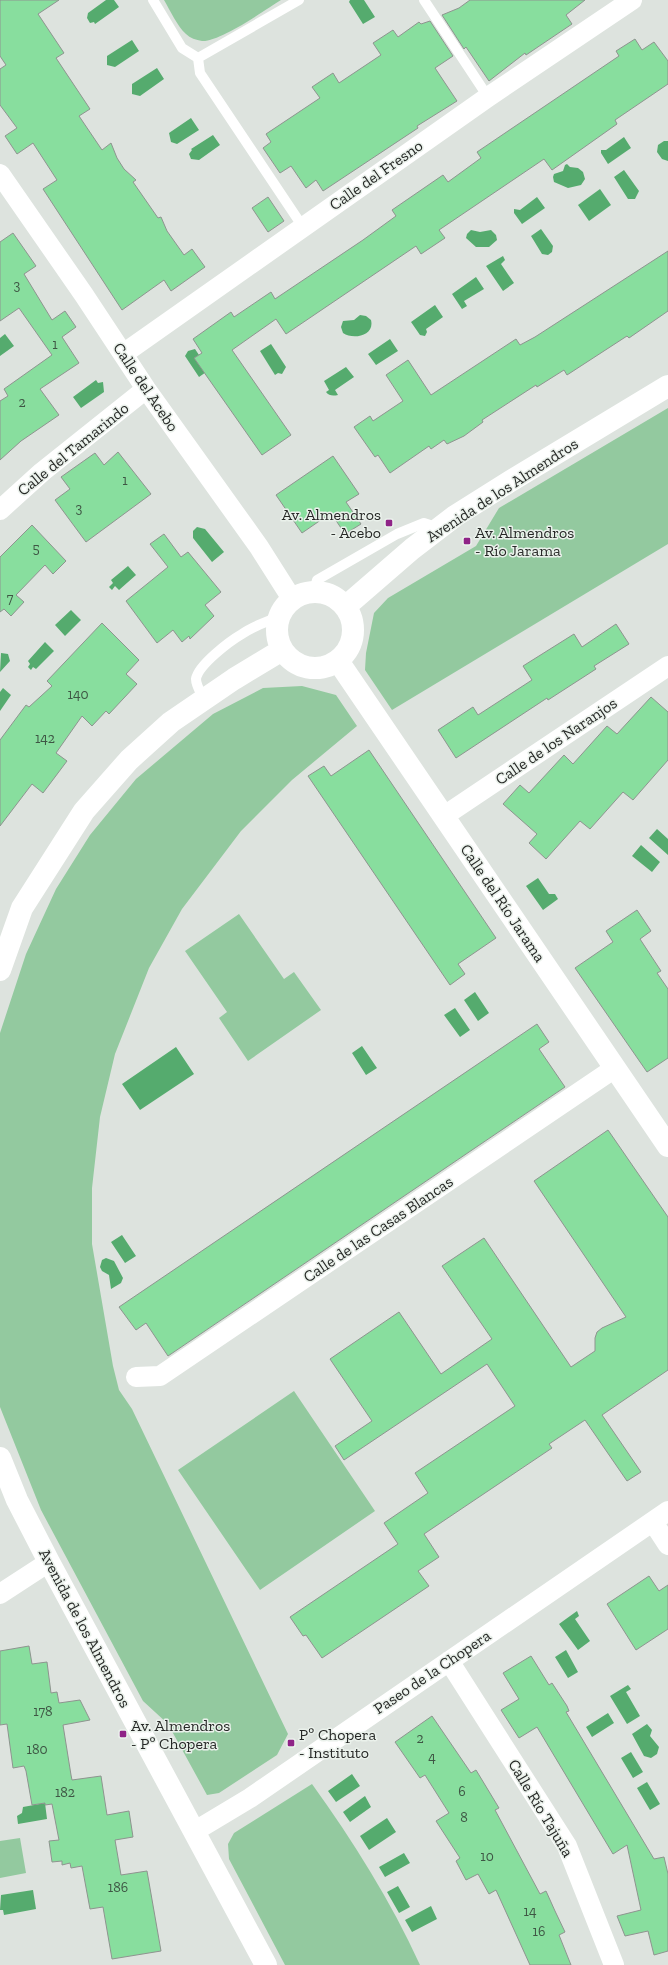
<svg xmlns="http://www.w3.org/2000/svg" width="668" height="1965" font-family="'Zilla Slab',serif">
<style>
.green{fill:#93c99f}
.water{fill:#55ab6e}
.building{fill:#88de9e;stroke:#8e948f}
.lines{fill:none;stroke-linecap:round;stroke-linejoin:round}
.lane{stroke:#fff;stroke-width:10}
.street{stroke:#fff;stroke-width:20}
.secondary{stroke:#fff;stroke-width:22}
.poi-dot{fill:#8f2387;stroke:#eaf1eb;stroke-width:1.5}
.labels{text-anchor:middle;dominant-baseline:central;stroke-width:3;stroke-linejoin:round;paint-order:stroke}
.number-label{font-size:14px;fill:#3e5644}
.street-label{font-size:16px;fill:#262826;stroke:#eaf1eb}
.poi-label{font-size:16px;fill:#262826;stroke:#eaf1eb;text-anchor:start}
</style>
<rect width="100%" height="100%" fill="#dde3de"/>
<path class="green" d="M164 0H281C265 10 220 42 202 41 196 40 190 38 186 34 177 26 170 10 164 0Z
M668 408V544L392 710 365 670 366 653 374 613 388 598 476 546 499 508Z
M302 686 336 695 357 726 292 780 241 831 182 909 149 968 115 1054 100 1117 92 1188V1244L113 1366 119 1390 132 1409 288 1734 277 1755 219 1793 207 1795 168 1724 143 1701 41 1510 0 1407V1033L26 954 56 889 90 835 136 779 213 714 263 688Z
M239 914 284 979 294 972 321 1010 248 1061 219 1018 227 1012 185 951Z
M294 1391 375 1511 260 1590 178 1470Z
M312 1784C353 1841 391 1901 420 1965H285L229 1859 228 1844 234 1833Z
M20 1838 26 1873 0 1878V1841Z"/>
<path class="water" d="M106 0H114L119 7 95 24 94 22 90 23 87 18 88 13Z
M350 0H364L375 17 363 24 349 2Z
M132 40 139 51 115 67 107 65V56Z
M157 68 164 79 140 96 132 94V84Z
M191 118 199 130 177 144 171 142 169 133Z
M213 135 220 145 199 160 191 159 189 154 192 150 191 149Z
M624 137 631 148 608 164 601 153V150H606Z
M664 141H668V161L662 159 657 152 658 145Z
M567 164 570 167 578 168 583 172 585 179 581 185 568 188 554 182 553 177 554 174 563 171 565 165Z
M624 170 639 191 635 199H628L614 177Z
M600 189 611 205 589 221 578 205Z
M537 197 545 208 522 224 514 213V209L520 210Z
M541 229 553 246 552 252 548 255 542 254 531 236Z
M471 230 480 232 491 230 496 235 497 240 489 247H476L466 238 467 234Z
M503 256 505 260 501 264 514 283 503 291 486 266Z
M476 277 484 289 464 301 467 306 462 309 452 294Z
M435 305 443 317 426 329 427 332 425 336 420 335 411 322Z
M360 315 366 316 371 320C375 336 353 340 343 333L341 327 343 321 354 320Z
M5 334 14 346 0 356V338Z
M390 339 398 351 376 365 368 354Z
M271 344 286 367 282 374 278 373 275 375 260 351Z
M195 349 209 370 199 377 185 356 188 351Z
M346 367 354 377 335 390 338 395C333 396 329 396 326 392L329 390 324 381Z
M96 380 98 383 103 382 104 392 81 408 73 397Z
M197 527 205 529 224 552 212 562 193 538V531Z
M128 566 136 575 119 590 115 586 112 590 109 587 113 583 111 580Z
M71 610 81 620 65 636 55 625Z
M45 642 54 651 36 669 33 667 31 670 28 667 30 664 28 661Z
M1 653 8 654 10 661 0 672Z
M3 688 11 695 0 711V692Z
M657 829 668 839V855L649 838Z
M641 845 660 862 652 872 632 856Z
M538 878 549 894H555L558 899 543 910 526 886Z
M475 992 489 1013 478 1021 464 1000Z
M455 1008 470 1030 460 1037 444 1015Z
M362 1046 377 1068 366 1075 352 1053Z
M176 1047 194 1074 140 1110 122 1084Z
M122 1235 136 1256 125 1263 111 1242Z
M106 1258 114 1261 123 1278 121 1283 111 1289 109 1275 102 1271 100 1267 102 1260Z
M577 1611 579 1616 575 1619 590 1641 578 1650 559 1624Z
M566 1650 578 1672 568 1678 555 1657Z
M628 1685 631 1689 626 1692 640 1716 627 1724 610 1696Z
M608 1713 614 1723 592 1737 586 1727Z
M647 1724 652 1730 650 1736 659 1747 657 1754 651 1758 644 1756 632 1734Z
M631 1752 643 1772 633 1778 621 1758Z
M352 1774 360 1786 336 1802 328 1791Z
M647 1782 660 1804 650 1810 637 1788Z
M365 1796 371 1807 350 1822 343 1812Z
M45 1803 47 1819 18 1824 17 1816 22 1813 23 1807Z
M387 1818 396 1832 369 1850 360 1836Z
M404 1853 410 1863 385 1877 379 1867Z
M398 1886 410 1907 399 1913 387 1892Z
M33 1890 36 1909 4 1915 3 1910H0L1 1895Z
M431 1906 437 1919 412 1932 405 1920Z"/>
<path class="building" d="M0 0H59L38 14 64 53 56 58 90 109 79 116 102 150 111 143 117 158 124 169 136 180 133 182 158 218 161 217 167 231 184 255 192 249 205 267 171 291 164 280 122 310 43 189 57 180 33 143 17 154 5 136 17 128 0 105V69L6 65 0 56Z
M470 0H585L566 15 572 24 526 55 525 53 489 81 466 47 464 49 442 15 459 8Z
M430 21 453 56 435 68 457 101 417 126 418 128 323 191 316 180 306 188 291 166 280 173 263 148 271 142 266 134 320 98 312 87 333 73 339 83 381 55 373 43 393 30 398 37 419 22 421 24Z
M635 39 642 50 654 42 668 61V84L615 120 617 124 552 170 544 159 439 230 445 238 421 254 416 246 286 334 276 319 232 350 291 435 262 455 194 358 202 353 193 339 231 312 234 317 271 292 275 299 363 240 396 216 392 210 443 175 448 182 481 158 477 152 619 56 616 51Z
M268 197 284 221 268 232 252 208Z
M13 233 36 266 24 274 52 320 65 311 76 327 62 337 79 363 40 389 59 415 21 441 0 460V401L8 396 4 389 52 355 19 308 0 321V242Z
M668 251V311L629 338 627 336 567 375 564 370 537 387 536 385 482 420 483 422 464 436 447 444 444 440 431 449 429 446 390 473 378 455 375 457 354 427 370 416 373 421 403 401 386 375 408 360 431 395 516 339 520 345 535 337Z
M118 452 151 494 86 542 55 500 70 489 61 477 95 453 104 465Z
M333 456 359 494 346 502 361 524 345 534 331 513 302 533 276 495Z
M32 525 66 561 53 574 45 565 16 595 24 602 11 616 4 609 0 612V557Z
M164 534 181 557 188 552 221 592 205 605 214 616 190 639 189 636 182 642 173 630 157 643 126 601 168 567 150 544Z
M102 623 139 660 126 674 137 684 109 714 106 711 92 726 82 716 56 753 67 761 43 793 32 784 0 826V740L26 705 29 707 52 686 47 681Z
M616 624 629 644 594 666 596 669 548 700 547 698 456 758 438 730 473 707 478 715 532 680 523 666 574 634 582 647Z
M651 697 668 712V760L633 800 623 792 590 829 580 821 546 859 529 843 537 834 503 804 520 785 529 793 564 755 573 764 607 726 617 734Z
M369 750 496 938 458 964 465 974 450 985 308 776 324 766 331 776Z
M637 910 651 931 640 939 661 971 657 973 668 989V1058L647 1072 575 968 613 942 606 931Z
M537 1024 549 1042 539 1049 565 1087 168 1356 146 1323 136 1330 119 1307Z
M608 1130 668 1217V1370L602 1415 641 1472 627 1481 585 1420 549 1444 552 1448 424 1534 439 1557 418 1571 429 1586 322 1658 306 1635 303 1636 290 1617 398 1544 384 1523 428 1493 415 1473 515 1406 487 1364 344 1460 335 1446 372 1421 330 1359 399 1312 441 1374 492 1339 442 1266 484 1238 571 1367 595 1351V1338L597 1332 602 1328 626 1317 534 1181Z
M649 1576 659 1591 668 1585V1629L636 1650 607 1604Z
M29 1646 32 1664 47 1662 51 1693 57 1692 59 1703 80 1700 90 1720 63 1725 71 1775 72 1780 101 1776 107 1815 129 1811 133 1837 115 1840 121 1875 147 1871 161 1951 112 1959 103 1907 90 1909 82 1866 71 1868 70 1863 62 1865V1861L52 1862 49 1841 59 1840 52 1804 45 1805V1803L32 1805 26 1771 24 1766 13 1768 7 1724 0 1725V1651Z
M531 1656 549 1685 552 1683 567 1706 569 1711 566 1712 654 1859 664 1857 668 1874V1951L654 1955 648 1931 625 1936 617 1916 641 1910 627 1845 613 1854 537 1727 519 1738 501 1710 519 1699 503 1673Z
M432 1716 471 1773 476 1770 499 1808 495 1810 540 1894 546 1891 555 1911 565 1932 559 1935 571 1965H530L496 1890 489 1894 478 1874 466 1880 456 1861 460 1858 436 1821 449 1813 425 1775 420 1778 395 1742Z"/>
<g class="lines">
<path class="lane" d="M153 0 182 48 198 58 299 0
M424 0 488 97
M198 58 200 73 303 227
M314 591 317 580 397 534 424 523 439 528
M204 699C201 693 196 686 196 679 198 665 230 641 242 634 253 626 266 622 278 617"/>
<path class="street" d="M0 174 84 295 146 389 259 547 292 599
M123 354 488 97 632 0
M0 510 42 472 146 389
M444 816 668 666
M136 1377 160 1376 615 1068
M653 1522 668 1545
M0 1594 49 1562
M449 1661 567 1846 614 1965
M195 1831 250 1798 668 1511"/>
<path class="secondary" d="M277 630a38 38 0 1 1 76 0a38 38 0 1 1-76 0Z
M345 607 412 549 455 516 509 482 668 386
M338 661 668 1146
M0 970 22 908 84 811 129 760 171 722 234 679 282 650
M0 1458 17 1500 49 1562 266 1965"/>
</g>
<g class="poi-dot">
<rect x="385" y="519" width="8" height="8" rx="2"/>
<rect x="463" y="537" width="8" height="8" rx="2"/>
<rect x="119" y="1730" width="8" height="8" rx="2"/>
<rect x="287" y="1739" width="8" height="8" rx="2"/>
</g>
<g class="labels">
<g class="number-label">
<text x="17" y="285">3</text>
<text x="55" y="344">1</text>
<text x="22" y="402">2</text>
<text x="125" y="480">1</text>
<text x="79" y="508">3</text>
<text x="36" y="548">5</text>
<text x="10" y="598">7</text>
<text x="78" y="694">140</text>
<text x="45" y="738">142</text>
<text x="43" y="1711">178</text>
<text x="420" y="1738">2</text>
<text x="37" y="1749">180</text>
<text x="432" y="1757">4</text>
<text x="462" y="1791">6</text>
<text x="65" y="1792">182</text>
<text x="464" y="1817">8</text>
<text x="487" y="1856">10</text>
<text x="118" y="1887">186</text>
<text x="530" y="1911">14</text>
<text x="539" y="1931">16</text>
</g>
<g class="street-label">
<text transform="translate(376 175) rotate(-35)">Calle del Fresno</text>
<text transform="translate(146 387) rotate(56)">Calle del Acebo</text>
<text transform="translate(73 449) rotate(-39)">Calle del Tamarindo</text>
<text transform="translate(502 490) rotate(-33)">Avenida de los Almendros</text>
<text transform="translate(556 741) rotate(-34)">Calle de los Naranjos</text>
<text transform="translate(503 903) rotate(56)">Calle del Río Jarama</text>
<text transform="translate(378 1229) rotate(-34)">Calle de las Casas Blancas</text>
<text transform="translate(85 1628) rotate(62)">Avenida de los Almendros</text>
<text transform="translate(432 1672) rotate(-34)">Paseo de la Chopera</text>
<text transform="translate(541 1808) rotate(59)">Calle Río Tajuña</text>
</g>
<g class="poi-label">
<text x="381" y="514" text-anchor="end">Av. Almendros<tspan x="381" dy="18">- Acebo</tspan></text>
<text x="475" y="532">Av. Almendros<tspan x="475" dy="18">- Río Jarama</tspan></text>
<text x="131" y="1725">Av. Almendros<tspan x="131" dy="18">- Pº Chopera</tspan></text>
<text x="299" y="1734">Pº Chopera<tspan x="299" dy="18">- Instituto</tspan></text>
</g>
</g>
</svg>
